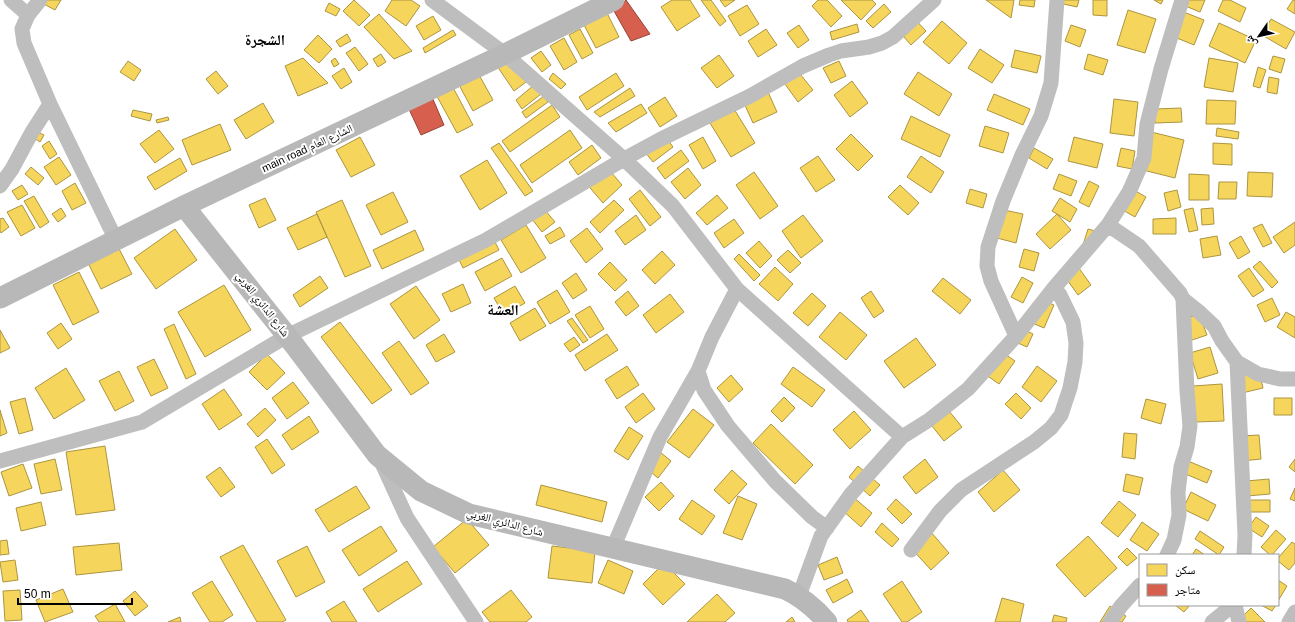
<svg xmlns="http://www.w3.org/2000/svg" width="1295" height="622" font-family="Arial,'Noto Naskh Arabic',sans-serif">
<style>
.homes{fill:#f6d55c;stroke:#ac9540}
.shops{fill:#d6604d;stroke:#964336}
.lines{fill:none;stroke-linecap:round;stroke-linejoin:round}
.street{stroke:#bebebe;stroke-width:15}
.secondary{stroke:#b8b8b8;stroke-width:21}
.labels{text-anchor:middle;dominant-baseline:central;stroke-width:4;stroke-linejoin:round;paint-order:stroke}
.street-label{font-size:11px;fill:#000;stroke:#fff}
.district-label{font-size:15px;font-weight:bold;fill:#000;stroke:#fff}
</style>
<rect width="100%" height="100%" fill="#fff"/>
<path class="homes" d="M44 0H61L55 10 42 3Z
M354 0 370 15 359 26 343 11Z
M392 0H411L420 6 406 26 385 11Z
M672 0H690L700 16 677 31 661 7Z
M701 0H711L726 21 720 26Z
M720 0H735L725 7Z
M818 0H827L842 16 831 27 812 6Z
M841 0H872L876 4 861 20Z
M986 0H1014L1011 18Z
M1020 0H1035L1034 7 1019 5Z
M1059 0H1079L1077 7 1059 3Z
M1093 0H1107V16L1093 15Z
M1154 0H1163L1161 4Z
M1179 0H1205L1200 12 1178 3Z
M1223 0H1230L1246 8 1240 22 1218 11Z
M1293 0H1295V14L1287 9Z
M329 3 340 9 336 16 325 11Z
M884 4 891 12 873 28 866 21Z
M747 5 759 24 740 36 728 16Z
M1176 9 1204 20 1194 45 1167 34Z
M1128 10 1156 19 1145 53 1117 45Z
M607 13 619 37 596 48 584 25Z
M379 14 412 51 394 59 364 27Z
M911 15 926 31 911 45 896 28Z
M433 16 441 30 424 40 416 26Z
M1271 19 1295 32 1286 49 1262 35Z
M942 21 967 43 949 64 923 42Z
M1219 23 1256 40 1245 63 1209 46Z
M857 24 859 32 832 40 830 32Z
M799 25 809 40 798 48 787 33Z
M1071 25 1086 30 1080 47 1065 41Z
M580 29 593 53 582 59 569 35Z
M766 29 777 45 758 57 748 41Z
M453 30 456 35 425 53 423 48Z
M347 34 351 41 340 47 336 41Z
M318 35 332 49 319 63 304 50Z
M564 38 577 62 564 70 550 46Z
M355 47 368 64 359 71 346 53Z
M980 49 1004 65 992 83 968 68Z
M1015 50 1041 56 1037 73 1011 67Z
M541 51 551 65 542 72 531 58Z
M511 52 530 79 514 91 495 63Z
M381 54 386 62 378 67 373 59Z
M1088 54 1108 60 1103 75 1084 69Z
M719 55 734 76 717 88 701 68Z
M1273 56 1285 59 1281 73 1269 69Z
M303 58 328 83 298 96 285 66Z
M335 58 339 64 334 67 331 61Z
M1209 58 1238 63 1233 92 1204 87Z
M128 61 141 70 134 81 120 72Z
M839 61 846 76 831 83 823 68Z
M1258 67 1266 70 1260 88 1253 86Z
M344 68 352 82 341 89 332 76Z
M796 69 813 90 798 102 782 80Z
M216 71 228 86 218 94 206 79Z
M918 72 952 94 939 116 904 94Z
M478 73 493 100 473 111 458 83Z
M553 73 566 84 561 89 549 79Z
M616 73 624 86 587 110 579 97Z
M1269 77 1279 79 1277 94 1267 92Z
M449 80 473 125 457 133 433 89Z
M852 81 868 103 850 117 834 95Z
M534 85 541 94 522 109 516 100Z
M630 88 635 96 600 117 594 112Z
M768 92 777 112 753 123 744 103Z
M994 94 1030 109 1023 125 987 110Z
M544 96 548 102 526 118 522 112Z
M665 97 677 116 660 127 648 108Z
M1114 99 1138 102 1134 136 1110 133Z
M1207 100 1236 101 1235 124H1206Z
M263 103 274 122 246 139 234 120Z
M641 104 647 113 616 132 608 123Z
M552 105 560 117 510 152 502 141Z
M1181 108 1182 122 1155 123V109Z
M734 109 755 143 731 157 710 123Z
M133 110 152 114 150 121 131 116Z
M911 116 950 135 940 157 901 139Z
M168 117 169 120 157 123 156 120Z
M220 124 231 150 192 165 182 140Z
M985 126 1009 133 1003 153 979 146Z
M1217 128 1239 132 1238 139 1216 136Z
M159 130 174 149 155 163 140 144Z
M570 130 582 148 532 183 520 165Z
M1147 131 1184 140 1175 178 1139 169Z
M38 132 44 135 40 142 34 138Z
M851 134 873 156 858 171 836 149Z
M665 136 673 147 653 162 645 152Z
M360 137 375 165 351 177 336 150Z
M703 137 716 161 703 169 689 145Z
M1074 137 1103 144 1097 168 1068 161Z
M49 141 57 154 50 159 42 146Z
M499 143 533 191 525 196 491 148Z
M1213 143 1232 144V165L1213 164Z
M592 145 601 158 578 175 569 162Z
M1034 148 1053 159 1047 169 1029 158Z
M1121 148 1135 151 1132 169 1117 166Z
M681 150 689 161 665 179 657 168Z
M818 156 835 180 816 192 800 168Z
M921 156 944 172 931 193 907 177Z
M59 157 71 175 56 185 44 167Z
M180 158 187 171 155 190 147 177Z
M487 160 507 193 480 210 460 176Z
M604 164 622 185 603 203 585 182Z
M31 167 44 178 38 185 25 174Z
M688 168 701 185 685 199 671 182Z
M754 172 778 206 760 219 736 185Z
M1248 172 1273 173 1272 197 1247 196Z
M1059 174 1077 181 1071 196 1053 189Z
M1189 174 1209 175V200H1189Z
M1089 181 1099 186 1089 207 1079 202Z
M1219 182H1237L1236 199H1218Z
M75 183 86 203 72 210 62 191Z
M22 185 28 194 18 200 12 191Z
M900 185 919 203 908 215 888 197Z
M1125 185 1146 197 1135 217 1114 205Z
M970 189 987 194 983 208 966 203Z
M640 190 661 217 650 226 629 199Z
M1177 190 1181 207 1168 211 1164 193Z
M393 192 408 222 381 235 366 205Z
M717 195 728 208 707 225 696 213Z
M34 196 49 222 40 228 24 201Z
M265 198 276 220 259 228 249 205Z
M1060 198 1077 209 1070 222 1052 211Z
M342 200 371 266 345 277 316 212Z
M614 200 624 210 600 233 590 222Z
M22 205 35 228 21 236 7 212Z
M61 208 66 216 58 222 52 214Z
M1193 208 1198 230 1189 232 1184 210Z
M1213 208 1214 224 1202 225 1201 209Z
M545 210 555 222 542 232 532 219Z
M1004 210 1023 214 1016 243 997 238Z
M317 214 327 237 298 250 287 228Z
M1057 214 1071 230 1050 249 1036 234Z
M636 215 646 230 625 245 615 231Z
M803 215 823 241 801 258 782 231Z
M3 218 9 227 1 233 0 231V219Z
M1176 218V234H1153V219Z
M734 219 744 233 724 248 714 233Z
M1295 222V245L1284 253 1273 237Z
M1262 224 1272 243 1263 247 1253 228Z
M526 225 546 258 521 273 501 240Z
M560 227 565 236 550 244 545 236Z
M587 228 603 249 586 263 570 241Z
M175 229 197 260 156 289 134 258Z
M1088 229 1099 232 1082 248Z
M415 230 424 250 382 269 373 250Z
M491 234 499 250 463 268 455 251Z
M1217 236 1221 255 1203 258 1200 239Z
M1241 236 1250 252 1238 259 1229 243Z
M115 241 132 274 101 289 85 257Z
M759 241 772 256 760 268 746 253Z
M1024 249 1039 253 1034 271 1019 267Z
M788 250 801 263 790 273 777 260Z
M662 251 675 265 655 284 642 270Z
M739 254 760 275 754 281 734 259Z
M502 258 512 276 485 291 475 272Z
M1260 261 1278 282 1272 288 1253 267Z
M610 262 627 280 615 291 598 274Z
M1076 264 1091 285 1078 295 1063 274Z
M775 267 793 284 778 301 759 284Z
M1249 268 1264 290 1253 297 1238 276Z
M79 272 99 312 73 325 53 285Z
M576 273 587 290 573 299 562 283Z
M320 276 328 288 300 307 293 295Z
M1022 277 1033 283 1023 303 1011 297Z
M943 278 971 300 960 314 932 291Z
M463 284 471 303 451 312 442 294Z
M224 285 251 330 205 357 178 312Z
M416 286 440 320 414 339 390 304Z
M515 286 525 303 504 315 494 298Z
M557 290 570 312 550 324 537 302Z
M628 291 639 306 626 316 615 302Z
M871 291 884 311 874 318 861 298Z
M812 293 826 306 808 326 793 313Z
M670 294 684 312 656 333 643 315Z
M1272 298 1280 315 1265 322 1257 305Z
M1040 299 1054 305 1044 328 1030 322Z
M590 306 604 329 590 338 575 315Z
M535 308 546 326 520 341 510 323Z
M840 312 867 335 846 360 819 337Z
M1286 312 1295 317V338L1277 327Z
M1199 314 1207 335 1189 341 1181 320Z
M572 318 588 340 583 343 567 321Z
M340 322 392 390 372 404 321 337Z
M61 323 72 339 58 349 47 333Z
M174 324 196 374 186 379 164 329Z
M1017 326 1033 334 1027 347 1011 340Z
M0 330 10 348 0 353Z
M444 334 455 352 436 362 426 345Z
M607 334 618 350 585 371 575 355Z
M574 337 580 345 570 352 564 344Z
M916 338 936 365 904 388 884 361Z
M399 341 429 383 411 395 382 353Z
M1210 347 1218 373 1198 379 1190 353Z
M998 349 1015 361 999 384 982 372Z
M267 354 285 373 267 390 249 372Z
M154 359 168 388 151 396 137 367Z
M627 366 639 385 617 399 605 380Z
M1037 366 1057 381 1041 402 1022 387Z
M793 367 825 390 812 407 781 384Z
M66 368 85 400 54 419 35 388Z
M1258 368 1263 388 1242 393 1237 373Z
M119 371 134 401 115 411 99 381Z
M731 375 743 389 729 402 717 388Z
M293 382 309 403 287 419 272 398Z
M1222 384 1224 421 1195 422 1193 386Z
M224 389 242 415 219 430 202 404Z
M643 393 655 409 636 423 625 407Z
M1016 393 1031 408 1021 419 1005 404Z
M784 397 795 408 782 422 771 411Z
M25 398 33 430 19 434 10 402Z
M1274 398H1292V415H1274Z
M1146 399 1166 404 1161 424 1141 418Z
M945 406 962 427 944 441 928 421Z
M265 408 276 420 258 437 247 424Z
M693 409 714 425 689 458 667 442Z
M0 410 7 433 0 436Z
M854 411 871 430 850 449 833 430Z
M309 416 319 432 292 450 282 435Z
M771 424 813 465 795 484 753 443Z
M629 427 643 436 628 460 614 451Z
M1124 433 1137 434 1135 459 1122 457Z
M1259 435 1261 459 1242 461 1240 436Z
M267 439 285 465 272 474 255 447Z
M105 446 115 510 76 515 66 452Z
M660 452 671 461 658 478 647 469Z
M55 459 62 490 41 494 34 464Z
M925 459 938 477 916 494 903 477Z
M1295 459V472L1289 467Z
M1188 461 1212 471 1207 483 1183 473Z
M23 464 32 488 9 496 1 472Z
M858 466 880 485 870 496 849 477Z
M220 467 235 487 221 497 206 477Z
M732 470 747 484 729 504 714 490Z
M1003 470 1020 490 994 512 978 492Z
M1126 474 1143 478 1139 495 1123 491Z
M1269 479 1270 494 1247 496 1246 481Z
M661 482 674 496 659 511 645 497Z
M541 485 607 502 602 522 536 505Z
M356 486 370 508 329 532 315 510Z
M1295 488V501L1290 499Z
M1191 492 1216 505 1208 521 1183 509Z
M738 496 757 504 742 540 723 533Z
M853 497 872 513 861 527 842 510Z
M896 499 912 514 902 524 887 509Z
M692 500 715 516 702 535 679 519Z
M1245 500H1270V512H1245Z
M1119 501 1136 515 1118 537 1101 523Z
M41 502 46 525 21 531 16 508Z
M1256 517 1269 526 1262 537 1248 528Z
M467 519 489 545 455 573 433 547Z
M1142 522 1159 534 1147 551 1130 540Z
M882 523 899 539 892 547 875 532Z
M381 526 397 551 359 576 342 550Z
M1276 530 1286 539 1272 555H1270L1261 547Z
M930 531 949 553 931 570 911 548Z
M1200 531 1224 547 1219 555 1195 539Z
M1088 536 1117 568 1085 597 1056 565Z
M7 540 9 554 0 555V541Z
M1292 542 1295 544V563L1289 570 1278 561V558Z
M119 543 122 570 76 575 73 547Z
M243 545 286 620 282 622H257L220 557Z
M307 546 325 582 296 597 277 561Z
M552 546 595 551 592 583 548 578Z
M1127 548 1137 558 1127 566 1118 557Z
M1196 549 1205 555H1192Z
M837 557 843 573 824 580 818 565Z
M15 560 18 580 3 582 0 562Z
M608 560 633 571 624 594 598 583Z
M407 561 422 584 378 612 363 589Z
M664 563 685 584 663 605 643 584Z
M847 579 853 592 833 603 826 590Z
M1278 580 1287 586 1278 601Z
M212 581 233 615 222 622H210L192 593Z
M902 581 922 612 907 622H902L883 594Z
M63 589 73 612 45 622 36 600Z
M20 590 22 620 5 621 3 591Z
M511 590 532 617 526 622H490L482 612Z
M135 591 148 606 135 616 123 601Z
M717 594 735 613 725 622H687Z
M1002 598 1024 604 1020 622H995Z
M344 601 357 622H332L326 612Z
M115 604 125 622H99L95 616Z
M1175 605H1190L1184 612Z
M1261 605H1276L1272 611Z
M1110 606 1126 616 1122 622H1100Z
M1251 608 1265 622H1237Z
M861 610 869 622H848L847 620Z
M1054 615 1067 618 1066 622H1052Z
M180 617 181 622H168Z
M792 617 795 622H786Z"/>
<path class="shops" d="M626 0 650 34 631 41 614 11Z
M432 97 444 125 421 135 408 107Z"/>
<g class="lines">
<path class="street" d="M11 0 28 15
M40 0 28 15 22 29 24 43 50 104 116 240
M432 0 505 54 624 159 673 206 737 289 902 437
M0 186 12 169 32 132 50 104
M1108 225 1139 246 1180 293 1183 299 1187 391 1190 426 1187 447 1181 467 1178 492 1179 515 1174 540 1167 555
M1183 299 1198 311 1214 326 1222 341 1237 362 1258 374 1280 379H1295
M1016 336 991 281 987 266 988 247 1003 201 1022 155 1041 116 1051 83 1057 0
M1237 362 1245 535 1244 555
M698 371 704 390 728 426 775 481 812 517 827 528
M380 459 407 518 476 622
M0 461 142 422 287 336 486 240 624 159 661 139 750 96 803 66 829 55 841 51 869 47 882 43 893 37 934 0
M613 548 660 437 698 371 712 337 737 289
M911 550 940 511 961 490 1034 442 1051 428 1061 415 1070 388 1075 362 1076 343 1073 322 1060 295 1054 288
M799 596 821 536 851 494 902 437 929 420 968 389 1016 336 1054 288 1108 225 1129 192 1144 158 1147 124 1161 69 1182 0
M1235 605 1239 622
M1110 622 1121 606 1140 585
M1212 622 1233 605
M1289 622 1295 612"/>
<path class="secondary" d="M184 206 295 346 377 455 421 491 469 514 785 589C802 597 815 608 827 622
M0 298 184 206 505 54 614 0"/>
</g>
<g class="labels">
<g class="street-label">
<text transform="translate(307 148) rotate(-25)">main road الشارع العام</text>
<text transform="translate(263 304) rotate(52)">شارع الدائري الغربي</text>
<text transform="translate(505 522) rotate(15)">شارع الدائري الغربي</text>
</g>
<g class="district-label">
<text x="265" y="39">الشجرة</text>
<text x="503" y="309">العشة</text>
</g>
</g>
<rect x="1139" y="554" width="140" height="52" fill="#ffffff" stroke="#999999"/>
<rect x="1147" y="564" width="20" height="12" fill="#f6d55c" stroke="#999999"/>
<text x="1175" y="574" font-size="12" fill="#000000">سكن</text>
<rect x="1147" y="584" width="20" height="12" fill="#d6604d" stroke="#999999"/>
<text x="1175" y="594" font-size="12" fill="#000000">متاجر</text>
<g transform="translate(1259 36) rotate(236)" stroke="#ffffff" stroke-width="3" paint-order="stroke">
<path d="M0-3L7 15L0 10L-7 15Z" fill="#000000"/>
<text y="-6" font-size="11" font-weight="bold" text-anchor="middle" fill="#000000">ش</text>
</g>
<path d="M18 598v6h114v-6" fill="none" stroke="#000000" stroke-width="2"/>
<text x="24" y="598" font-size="12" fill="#000000" stroke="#ffffff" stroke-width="3" paint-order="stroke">50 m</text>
</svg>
